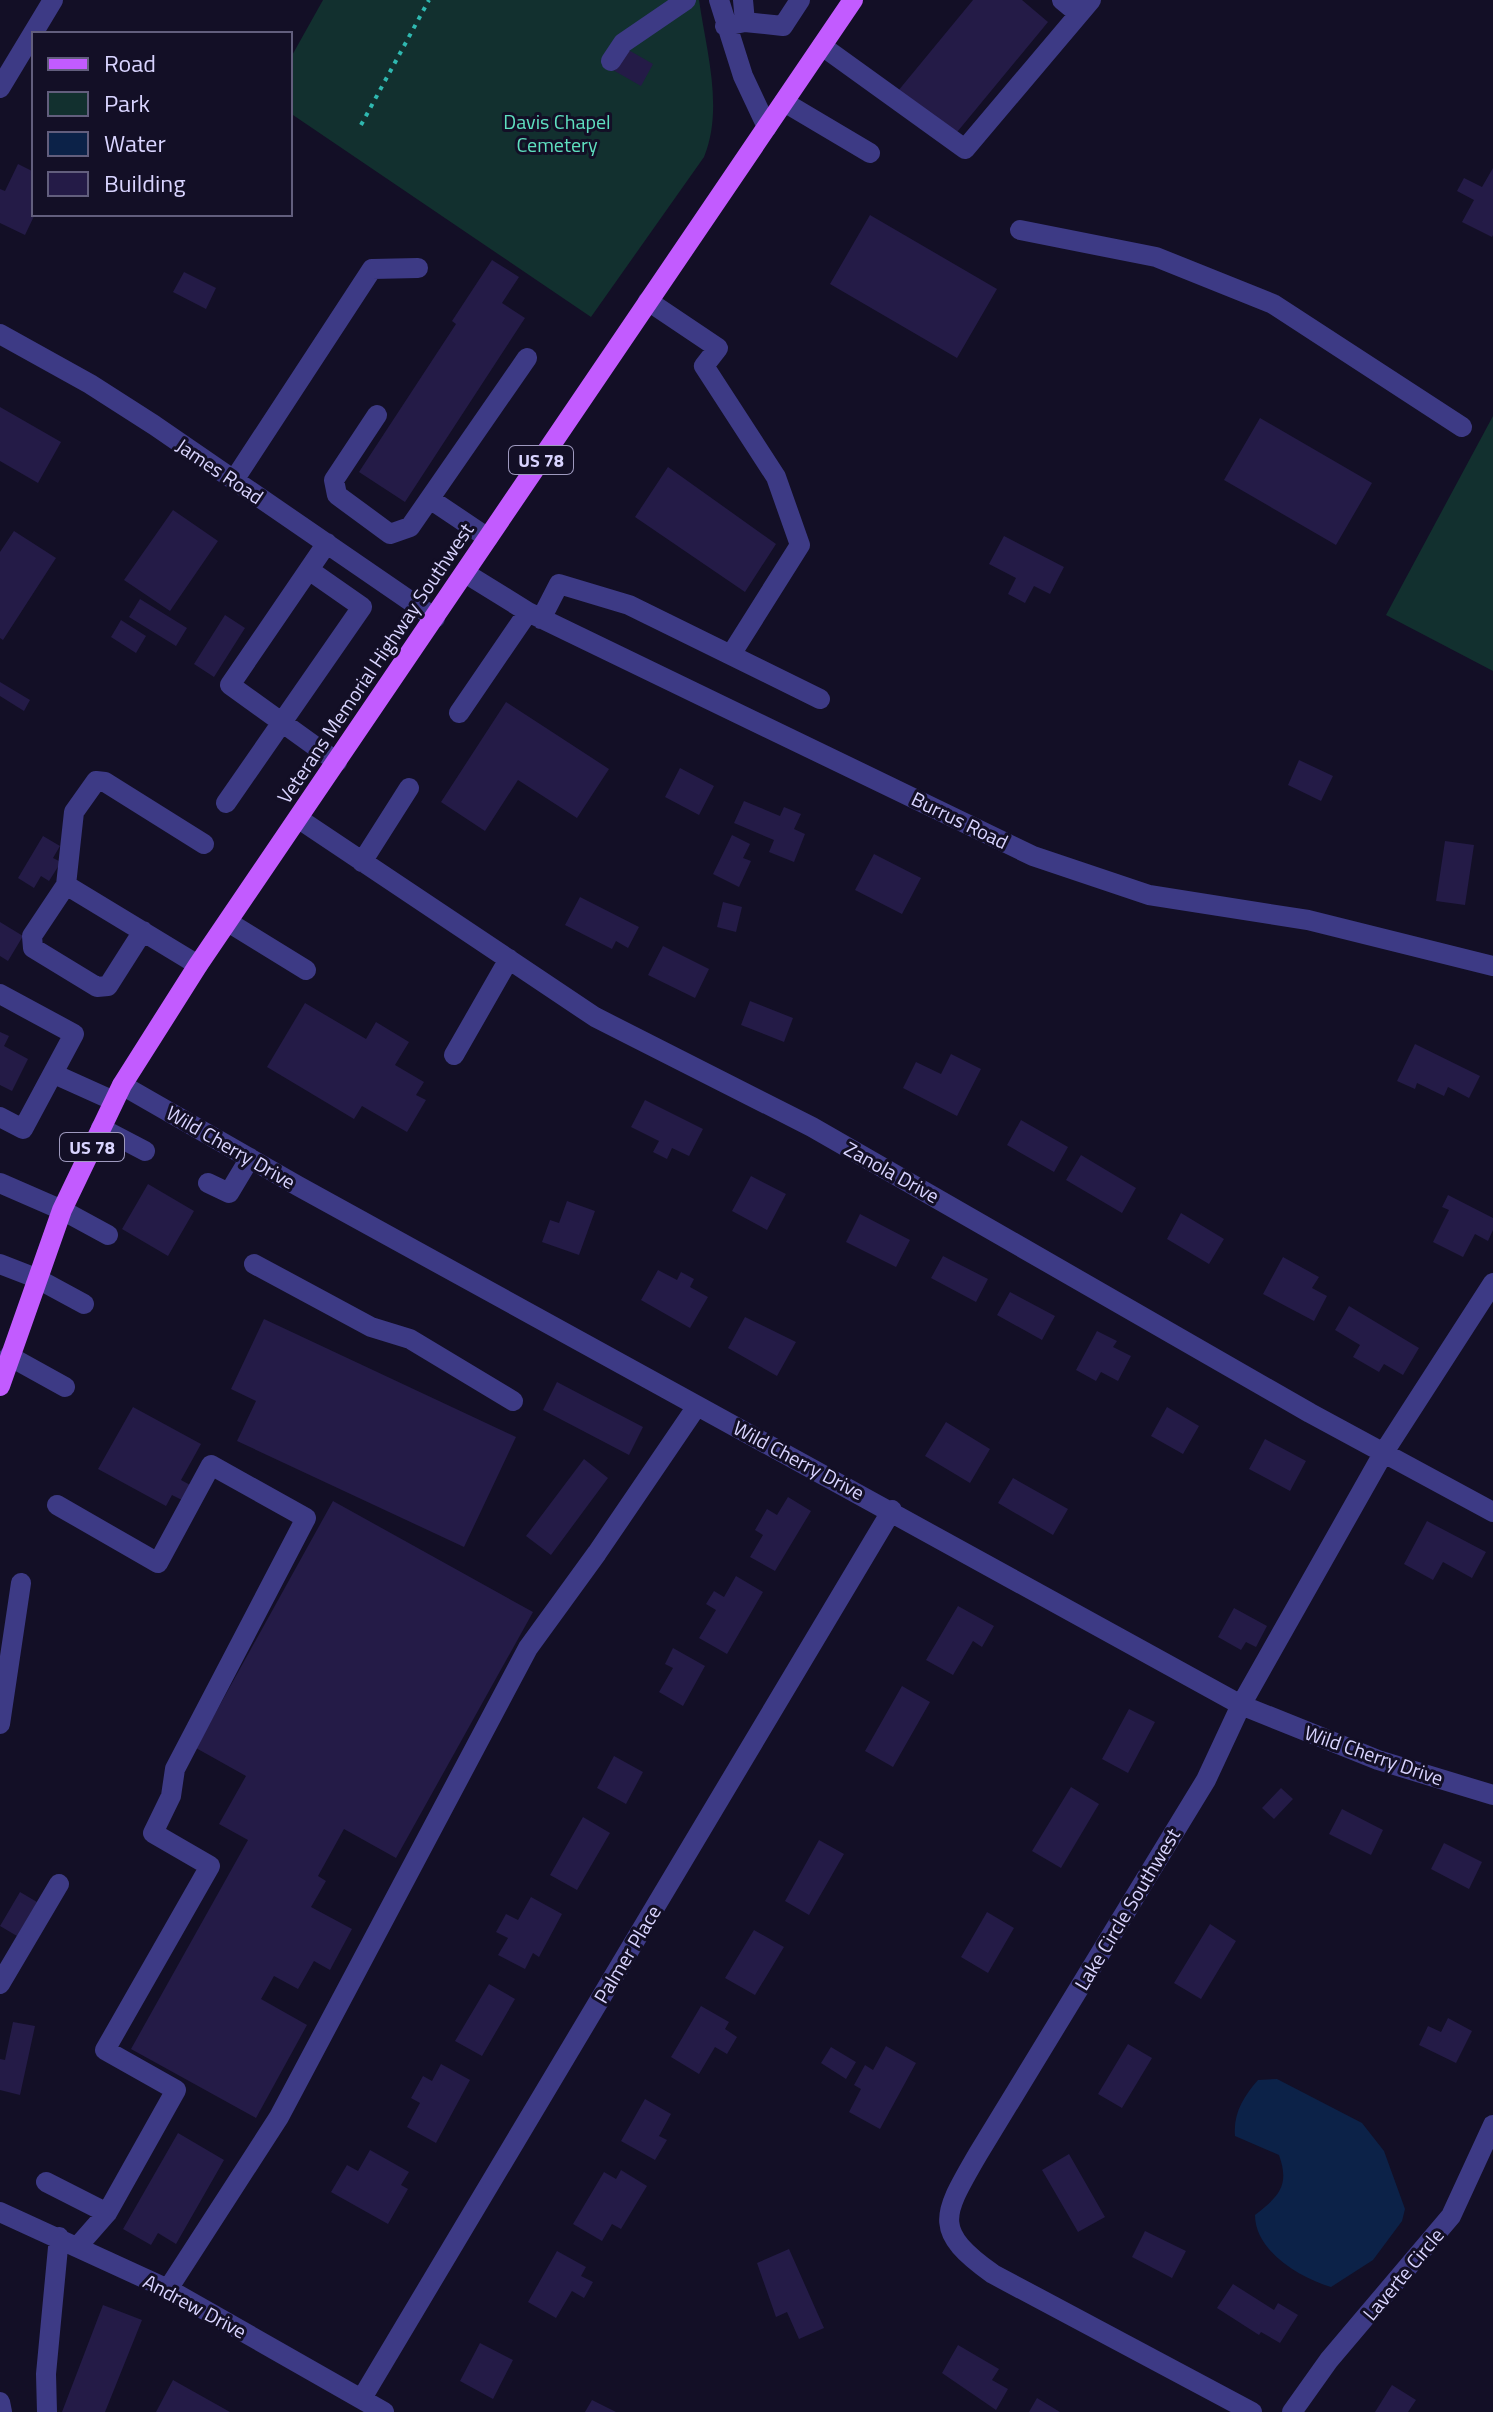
<svg xmlns="http://www.w3.org/2000/svg" width="1493" height="2412" font-family="'Titillium Web',sans-serif">
<style>
.green{fill:#12302f}
.water{fill:#0c2248}
.building{fill:#241b47}
.lines{fill:none;stroke-linecap:round;stroke-linejoin:round}
.path{stroke:#2fb8b0;stroke-width:4;stroke-dasharray:4 6;stroke-linecap:butt}
.minor{stroke:#3d3a85;stroke-width:20}
.major{stroke:#c25bff;stroke-width:20}
.labels{text-anchor:middle;dominant-baseline:central;stroke-width:6;stroke-linejoin:round;paint-order:stroke}
.shield{fill:#130f26;stroke:#9e99be;stroke-width:2}
.shield-label{font-size:18px;font-weight:bold;fill:#d9d4ff}
.park-label{font-size:20px;fill:#5fe0c0;stroke:#130f26}
.street-label{font-size:20px;fill:#d9d4ff;stroke:#130f26}
</style>
<rect width="100%" height="100%" fill="#130f26"/>
<path class="green" d="M323 0H699C706 50 724 108 704 157L591 317 290 113V59Z
M1493 416V671L1386 615Z"/>
<path class="water" d="M1277 2079 1362 2123 1384 2151 1405 2209 1402 2221 1373 2260 1331 2287C1300 2278 1255 2251 1255 2215 1279 2196 1290 2186 1279 2155L1235 2136C1233 2113 1244 2096 1258 2080Z"/>
<path class="building" d="M973 0H1022L1048 22 953 137 898 91Z
M625 48 653 64 641 86 613 70Z
M18 164 34 172 31 205 35 214 25 235 0 223V189L5 191Z
M1493 168V235L1492 237 1462 222 1474 200 1457 191 1464 178 1482 187Z
M870 215 997 289 957 358 830 284Z
M492 260 519 277 502 303 525 318 405 502 359 472 456 324 452 321Z
M184 272 216 288 206 309 173 292Z
M0 407 61 442 38 483 0 461Z
M1260 418 1372 483 1336 545 1224 480Z
M668 467 776 544 745 592 635 517Z
M173 510 218 541 170 611 124 580Z
M14 531 56 558 3 640 0 638V552Z
M1004 536 1064 567 1050 594 1034 586 1025 603 1008 594 1016 578 989 564Z
M140 599 187 628 176 646 129 617Z
M225 615 245 628 214 677 194 664Z
M121 620 146 636 136 653 111 637Z
M0 682 30 700 24 711 0 696Z
M506 702 609 769 577 818 518 780 485 831 441 802Z
M1299 760 1333 776 1321 801 1288 785Z
M680 768 714 786 699 815 665 797Z
M744 801 780 816 784 807 801 814 794 829 805 834 794 862 769 852 774 840 734 823Z
M732 835 750 844 743 858 751 861 739 887 713 874Z
M43 836 60 846 53 858 61 862 49 881 41 876 34 888 18 878Z
M1445 841 1474 845 1465 905 1436 901Z
M874 854 921 878 902 914 855 890Z
M580 897 639 927 628 948 616 941 612 949 565 925Z
M723 902 742 907 736 932 717 927Z
M0 922 23 936 8 961 0 956Z
M663 946 709 969 695 998 648 975Z
M750 1001 793 1018 784 1042 741 1025Z
M305 1003 366 1039 376 1022 409 1042 395 1065 424 1082 416 1095 426 1100 407 1132 362 1106 354 1119 267 1067Z
M0 1032 9 1036 4 1046 28 1059 12 1091 0 1085Z
M1415 1044 1480 1076 1469 1098 1448 1087 1444 1096 1417 1083 1415 1089 1397 1081Z
M951 1054 981 1069 957 1116 903 1088 916 1062 941 1074Z
M645 1100 703 1129 689 1156 672 1148 667 1159 653 1152 659 1141 631 1127Z
M1021 1120 1068 1147 1054 1172 1007 1145Z
M1081 1155 1136 1188 1122 1213 1066 1180Z
M751 1176 786 1194 767 1230 732 1211Z
M148 1184 194 1211 168 1256 122 1229Z
M1448 1195 1493 1218V1230L1488 1241 1475 1234 1463 1257 1433 1242 1449 1210 1442 1207Z
M567 1201 595 1211 579 1255 542 1242 550 1220 559 1223Z
M1181 1213 1224 1239 1209 1264 1167 1239Z
M860 1214 910 1240 896 1267 846 1242Z
M943 1256 988 1279 976 1302 931 1278Z
M1283 1257 1319 1277 1312 1288 1327 1296 1314 1321 1263 1294Z
M658 1270 677 1280 681 1272 694 1279 690 1287 708 1297 690 1328 641 1300Z
M1010 1292 1055 1316 1042 1340 997 1315Z
M1349 1306 1419 1348 1403 1375 1384 1364 1379 1372 1353 1357 1360 1345 1335 1330Z
M745 1317 796 1342 777 1376 728 1348Z
M264 1319 516 1437 464 1547 237 1441 256 1401 231 1389Z
M1097 1331 1117 1341 1113 1347 1131 1356 1118 1381 1101 1372 1096 1381 1076 1370Z
M557 1382 643 1427 629 1455 543 1410Z
M133 1407 201 1444 181 1480 192 1486 184 1501 172 1495 166 1506 98 1469Z
M1167 1407 1199 1426 1183 1454 1151 1436Z
M946 1422 990 1449 970 1483 925 1456Z
M1265 1439 1306 1461 1290 1491 1249 1469Z
M584 1459 608 1478 551 1555 526 1536Z
M1013 1478 1068 1509 1053 1535 998 1503Z
M788 1497 811 1511 775 1571 750 1557 763 1535 755 1530 767 1509 777 1515Z
M333 1501 533 1612 396 1858 344 1829 318 1876 326 1881 311 1907 352 1929 330 1970 314 1961 298 1989 274 1976 261 1999 307 2025 256 2118 131 2049 248 1840 219 1824 246 1776 196 1748Z
M1427 1521 1486 1552 1472 1578 1443 1562 1433 1580 1404 1564Z
M736 1576 763 1592 727 1654 699 1638 716 1610 706 1604 714 1591 724 1597Z
M958 1606 994 1626 982 1647 973 1641 953 1675 926 1660Z
M1234 1608 1267 1626 1256 1647 1246 1642 1241 1650 1218 1637Z
M673 1648 705 1666 683 1706 659 1692 673 1668 665 1664Z
M902 1686 930 1702 893 1767 865 1751Z
M1129 1709 1155 1722 1128 1773 1102 1759Z
M614 1756 643 1772 626 1804 597 1788Z
M1071 1787 1099 1804 1061 1868 1032 1851Z
M1281 1788 1293 1799 1274 1819 1262 1808Z
M1342 1809 1383 1830 1371 1855 1329 1834Z
M583 1817 610 1833 577 1890 550 1875Z
M819 1840 844 1854 809 1915 785 1901Z
M1444 1843 1482 1862 1469 1889 1431 1869Z
M20 1892 37 1902 17 1936 0 1926Z
M531 1897 562 1914 539 1957 533 1953 525 1969 498 1955 508 1938 496 1932 506 1914 518 1920Z
M987 1912 1014 1928 988 1973 961 1957Z
M1210 1924 1236 1941 1201 1999 1174 1983Z
M754 1930 784 1947 755 1995 725 1978Z
M489 1984 515 1999 482 2056 455 2041Z
M701 2006 729 2022 725 2029 737 2037 727 2054 715 2047 699 2074 671 2057Z
M1448 2018 1472 2031 1456 2063 1419 2045 1428 2026 1441 2032Z
M13 2022 35 2026 20 2095 0 2090V2059L5 2060Z
M1128 2044 1152 2058 1122 2108 1098 2094Z
M886 2046 916 2063 880 2129 849 2112 861 2089 854 2085 865 2065 873 2070Z
M831 2047 856 2062 846 2079 821 2063Z
M441 2064 470 2080 436 2143 407 2127 420 2103 411 2098 423 2076 432 2081Z
M645 2099 671 2114 659 2136 667 2140 655 2160 621 2141Z
M178 2133 224 2160 176 2244 158 2233 151 2245 123 2229Z
M370 2150 409 2172 401 2185 408 2189 388 2224 331 2192 347 2165 358 2171Z
M1069 2154 1105 2217 1078 2232 1042 2170Z
M621 2170 647 2186 621 2229 612 2224 602 2241 573 2224 604 2172 616 2179Z
M1145 2231 1186 2251 1172 2278 1132 2257Z
M789 2249 824 2328 799 2339 787 2312 776 2317 757 2263Z
M557 2251 586 2267 581 2276 593 2282 584 2298 572 2291 556 2318 528 2302Z
M1233 2284 1274 2310 1278 2303 1298 2315 1280 2343 1261 2332 1259 2335 1217 2308Z
M103 2305 142 2320 105 2412H62Z
M480 2343 513 2360 493 2399 460 2381Z
M958 2345 999 2369 992 2380 1008 2389 996 2410 942 2373Z
M173 2380 230 2412H156Z
M1392 2385 1416 2400 1408 2412H1375Z
M1037 2398 1060 2412H1029Z
M592 2400 616 2412H585Z"/>
<g class="lines">
<path class="path" d="M361 125 429 0"/>
<path class="minor" d="M719 0 743 76 767 127
M743 0 745 22
M1062 0 1079 14
M725 26 745 22 783 26 800 0
M822 46 965 149 1091 0
M611 61 623 43 686 0
M0 88 53 0
M784 102 870 153
M1020 230 1156 257 1273 304 1462 427
M648 301 718 348 704 366 776 477 800 545 732 653
M0 334 90 384 154 425 435 618
M377 415 334 480 337 495 390 534 410 527 527 358
M234 480 372 269 418 268
M430 499 488 538
M327 543 230 685 337 762
M465 573 528 612 1033 856 1149 895 1308 920 1493 966
M541 619 559 584 629 605 820 699
M459 713 528 612
M226 803 362 607 309 570
M299 819 595 1017 812 1127 1310 1413 1493 1512
M362 862 409 788
M66 885 32 936 33 948 97 987 108 986 143 931
M228 922 306 970
M198 965 66 885 74 812 96 781 105 782 204 844
M0 994 74 1034 23 1129 0 1117
M454 1055 509 959
M54 1074 114 1101
M122 1085 298 1186 1241 1705 1378 1760 1493 1795
M101 1128 145 1151
M0 1183 62 1210 108 1235
M208 1183 229 1193 250 1158
M0 1264 36 1278 84 1304
M254 1264 371 1327 410 1339 513 1401
M9 1356 65 1387
M57 1505 158 1563 211 1465 306 1518 175 1769 171 1796 153 1833 210 1866 105 2050 176 2090 107 2213 78 2246
M0 1724 21 1583
M0 1984 59 1884
M46 2182 107 2213
M0 2212 168 2289 384 2412
M168 2289 279 2117 528 1648 597 1553 697 1406
M362 2398 892 1510
M0 2402 2 2412
M47 2412 46 2374 59 2237
M1252 2412 993 2274C931 2230 943 2215 978 2154L1206 1780 1241 1705 1384 1452 1493 1283
M1292 2412 1329 2360 1451 2216 1493 2125"/>
<path class="major" d="M0 1386 62 1210 122 1085 198 965 853 0"/>
</g>
<g class="labels">
<g class="shield">
<rect x="509" y="446" width="64" height="28" rx="6"/>
<rect x="60" y="1133" width="64" height="28" rx="6"/>
</g>
<g class="shield-label">
<text x="541" y="460">US 78</text>
<text x="92" y="1147">US 78</text>
</g>
<g class="park-label">
<text x="557" y="121">Davis Chapel<tspan x="557" dy="23">Cemetery</tspan></text>
</g>
<g class="street-label">
<text transform="translate(220 471) rotate(34)">James Road</text>
<text transform="translate(375 663) rotate(-56)">Veterans Memorial Highway Southwest</text>
<text transform="translate(960 820) rotate(26)">Burrus Road</text>
<text transform="translate(231 1147) rotate(30)">Wild Cherry Drive</text>
<text transform="translate(892 1172) rotate(29)">Zanola Drive</text>
<text transform="translate(799 1460) rotate(28)">Wild Cherry Drive</text>
<text transform="translate(1374 1755) rotate(19)">Wild Cherry Drive</text>
<text transform="translate(1127 1909) rotate(-59)">Lake Circle Southwest</text>
<text transform="translate(627 1954) rotate(-59)">Palmer Place</text>
<text transform="translate(1403 2274) rotate(-50)">Laverte Circle</text>
<text transform="translate(195 2306) rotate(28)">Andrew Drive</text>
</g>
</g>
<rect x="32" y="32" width="260" height="184" fill="#130f26" stroke="#625e7d" stroke-width="2"/>
<rect x="48" y="58" width="40" height="12" fill="#c25bff" stroke="#625e7d" stroke-width="2"/>
<text x="104" y="72" font-size="24" fill="#d9d4ff">Road</text>
<rect x="48" y="92" width="40" height="24" fill="#12302f" stroke="#625e7d" stroke-width="2"/>
<text x="104" y="112" font-size="24" fill="#d9d4ff">Park</text>
<rect x="48" y="132" width="40" height="24" fill="#0c2248" stroke="#625e7d" stroke-width="2"/>
<text x="104" y="152" font-size="24" fill="#d9d4ff">Water</text>
<rect x="48" y="172" width="40" height="24" fill="#241b47" stroke="#625e7d" stroke-width="2"/>
<text x="104" y="192" font-size="24" fill="#d9d4ff">Building</text>
</svg>
